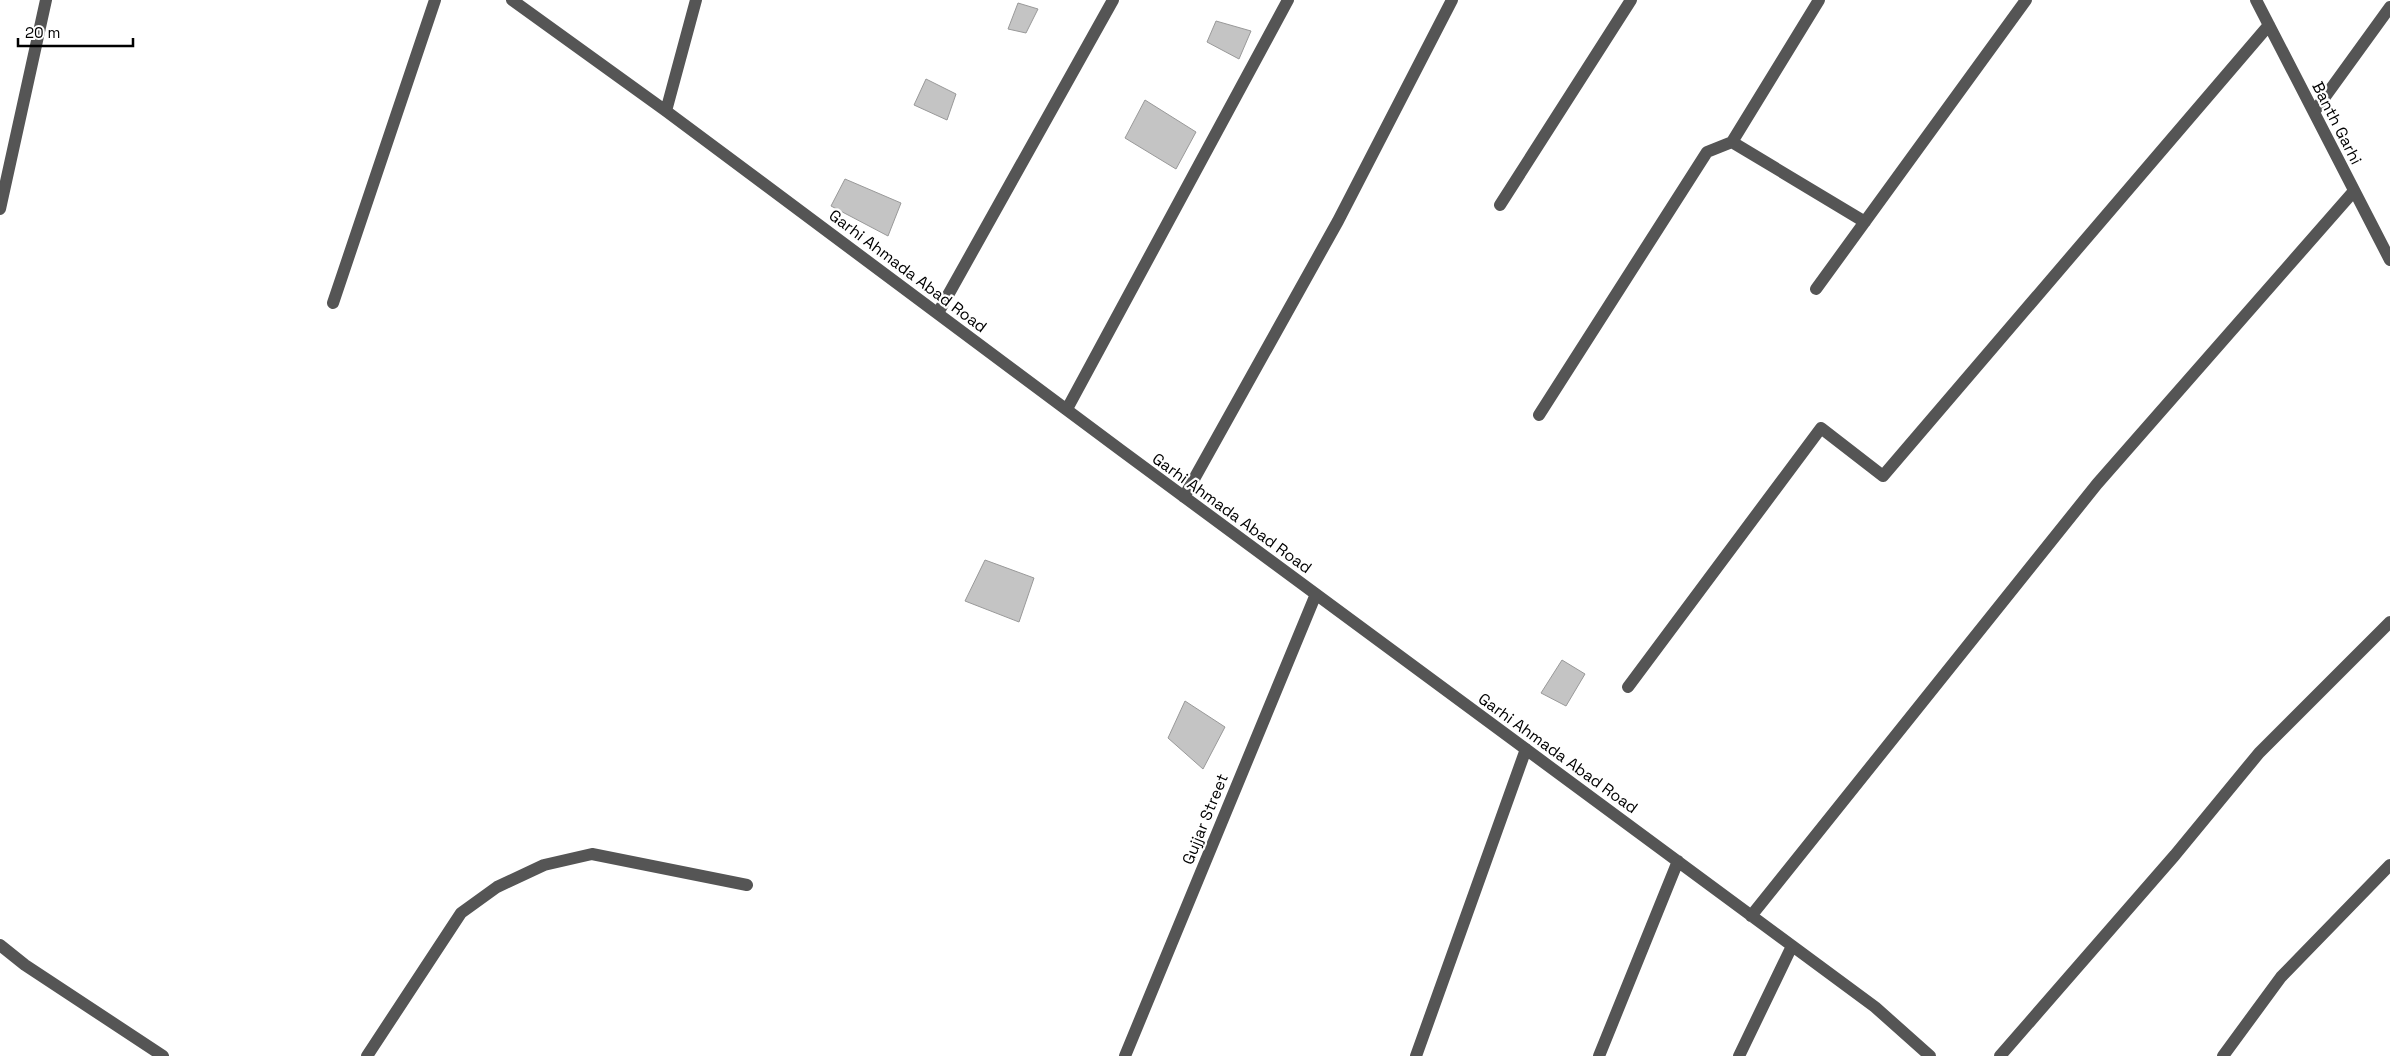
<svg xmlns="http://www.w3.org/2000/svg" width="2390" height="1056" font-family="'Space Grotesk',sans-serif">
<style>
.building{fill:#c4c4c4;stroke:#999}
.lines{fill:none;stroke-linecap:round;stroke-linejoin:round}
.minor{stroke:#555;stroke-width:12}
.labels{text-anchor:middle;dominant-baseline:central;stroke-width:4.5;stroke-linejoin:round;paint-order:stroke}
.street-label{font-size:16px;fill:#000;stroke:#fff}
</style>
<rect width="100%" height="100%" fill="#fff"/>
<path class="building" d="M1018 3 1038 9 1026 33 1008 29Z
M1216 21 1251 31 1239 59 1207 42Z
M926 79 956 94 947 120 914 105Z
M1145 100 1196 132 1176 169 1125 138Z
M845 179 901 203 888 236 831 206Z
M985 560 1034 578 1019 622 965 601Z
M1562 660 1585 674 1566 706 1541 693Z
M1185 701 1225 727 1203 769 1168 738Z"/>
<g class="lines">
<path class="minor" d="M512 0 666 111 1122 451 1875 1007 1930 1056
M2256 0 2390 260
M666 111 696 0
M2314 112 2390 7
M1732 142 1865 222
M1500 205 1631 0
M0 209 46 0
M1816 289 2026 0
M333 303 435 0
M938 313 1113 0
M1067 409 1288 0
M1539 415 1707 152 1732 142 1819 0
M1184 497 1338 221 1452 0
M1628 687 1821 428 1883 476 2269 25
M1751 916 2097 484 2354 191
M0 945 25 965 163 1056
M367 1056 461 913 497 887 544 865 592 854 747 885
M1125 1056 1316 594
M1416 1056 1526 749
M1599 1056 1678 861
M1739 1056 1792 946
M2000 1056 2175 855 2259 753 2390 622
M2223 1056 2281 977 2390 865"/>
</g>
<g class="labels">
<g class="street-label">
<text transform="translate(2337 123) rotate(63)">Banth Garhi</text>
<text transform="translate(908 271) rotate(37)">Garhi Ahmada Abad Road</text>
<text transform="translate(1232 513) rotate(36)">Garhi Ahmada Abad Road</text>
<text transform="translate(1558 753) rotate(36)">Garhi Ahmada Abad Road</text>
<text transform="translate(1205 819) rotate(-68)">Gujjar Street</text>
</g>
</g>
<path d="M18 38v8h115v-8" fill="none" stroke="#000000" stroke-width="2.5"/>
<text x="25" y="38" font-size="15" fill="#000000" stroke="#ffffff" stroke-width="4" paint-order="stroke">20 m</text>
</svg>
